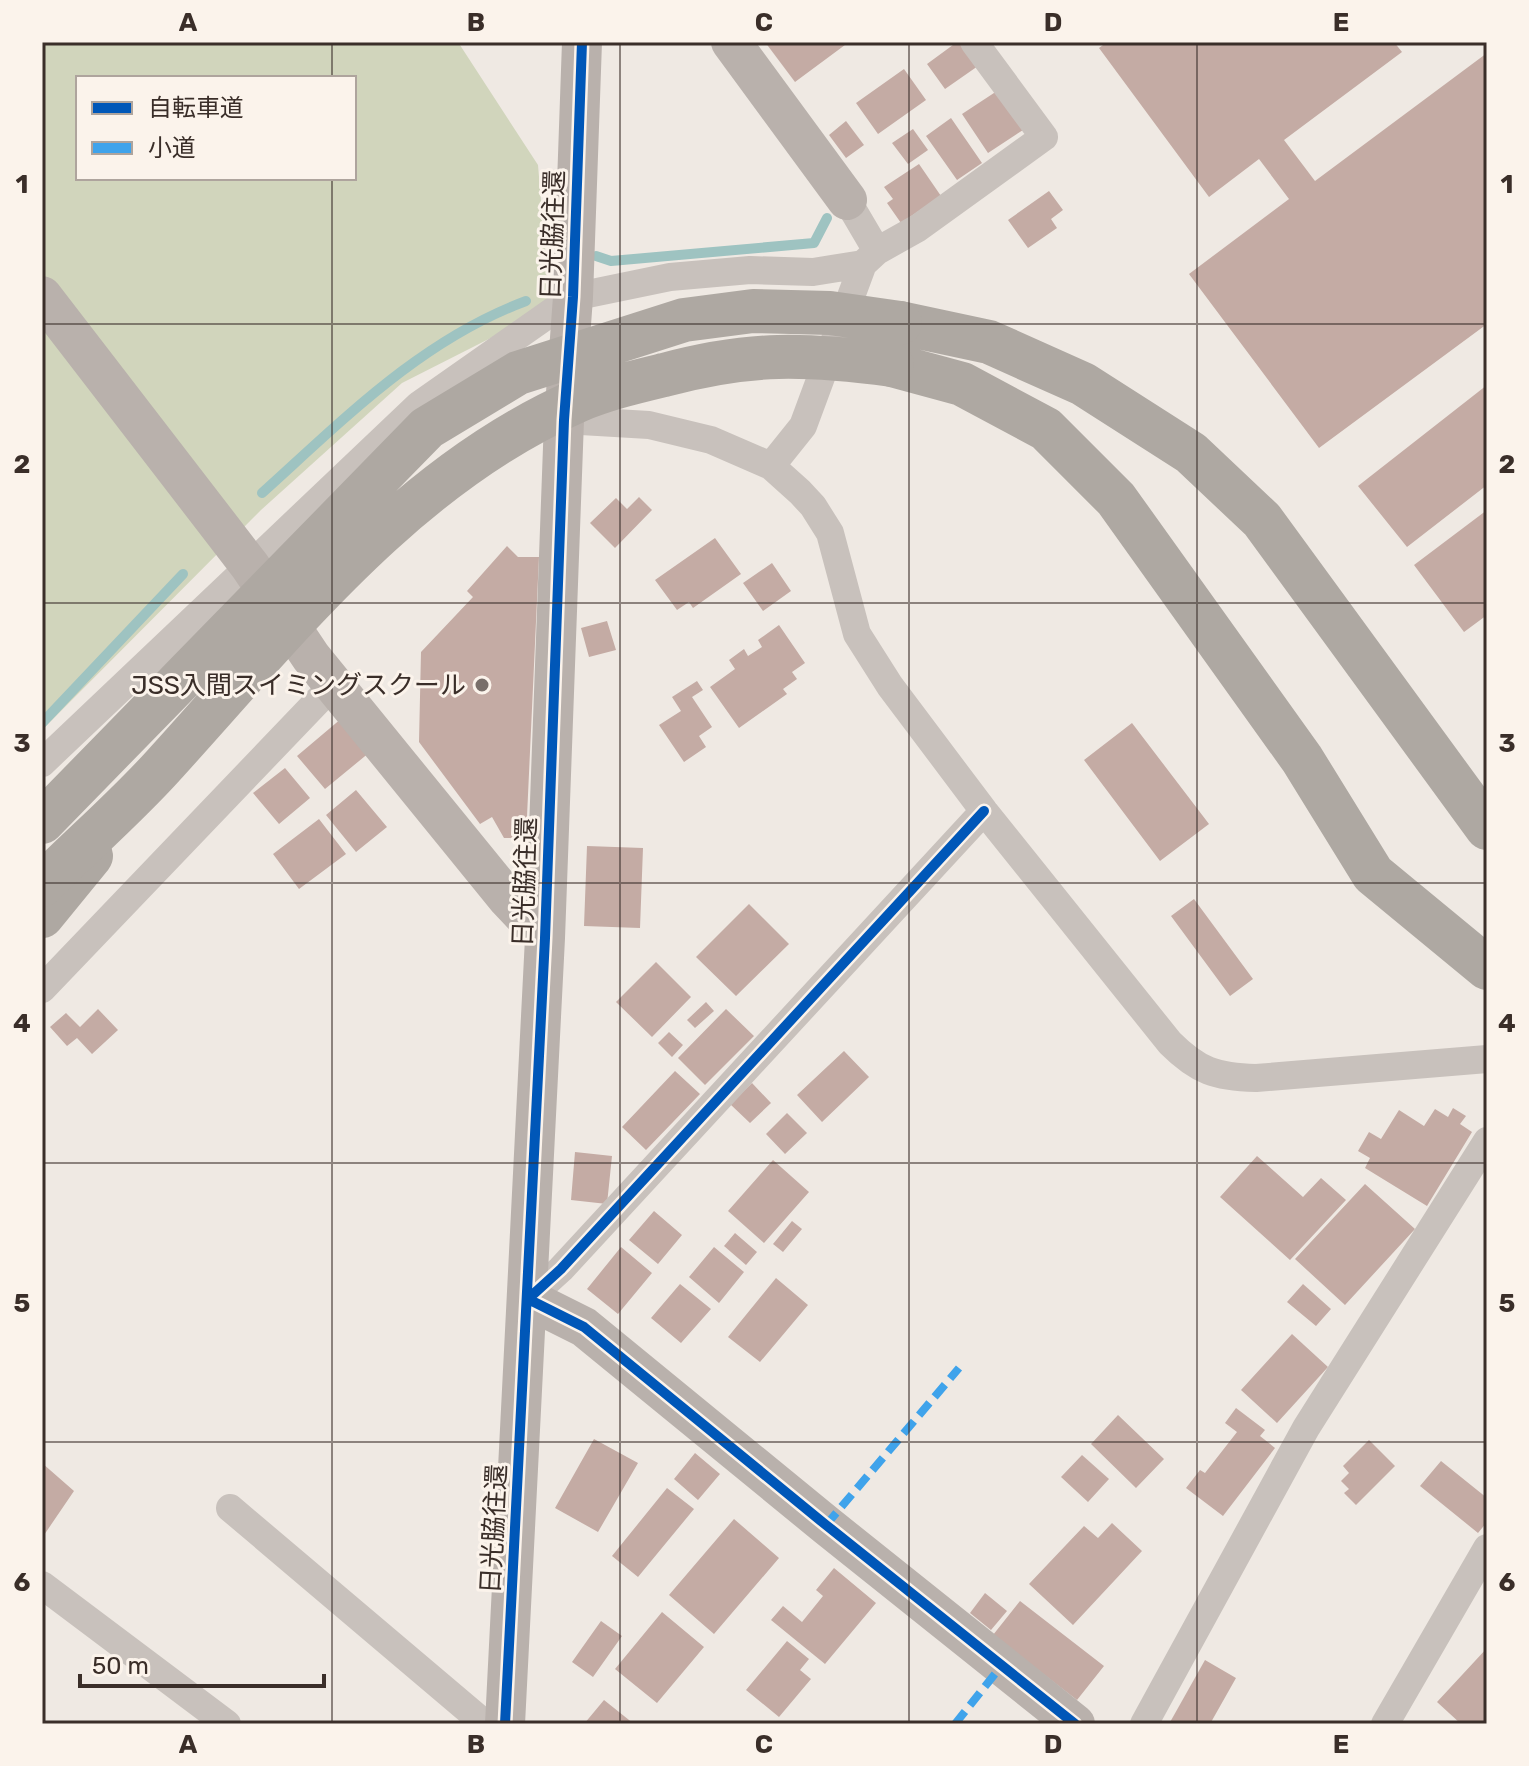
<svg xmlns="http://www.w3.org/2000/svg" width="1529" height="1766" font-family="Rubik,'Noto Sans JP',sans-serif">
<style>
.green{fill:#d1d5bc;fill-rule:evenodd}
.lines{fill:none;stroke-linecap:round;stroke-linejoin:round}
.stream{stroke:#9ec3c1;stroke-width:10}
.building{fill:#c4aba4}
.street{stroke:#c8c1bc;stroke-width:28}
.secondary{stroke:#b9b1ac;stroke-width:40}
.highway{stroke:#aea8a2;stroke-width:44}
.highway-bridge{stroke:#aea8a2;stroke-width:44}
.quiet{stroke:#3fa3eb;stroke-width:8;stroke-dasharray:16 8;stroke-linecap:butt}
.cycleway-casing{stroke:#fbf3eb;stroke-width:15}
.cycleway{stroke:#0057b8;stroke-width:10}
.grid{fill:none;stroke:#3a2e29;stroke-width:2;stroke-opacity:0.55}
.poi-dot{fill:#796f6a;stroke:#fbf3eb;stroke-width:3}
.labels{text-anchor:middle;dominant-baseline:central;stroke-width:6;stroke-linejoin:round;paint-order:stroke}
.street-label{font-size:26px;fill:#3a2e29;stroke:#fbf3eb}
.poi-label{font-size:26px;fill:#3a2e29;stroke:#fbf3eb;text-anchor:end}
.neatline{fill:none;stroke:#3a2e29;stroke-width:3}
.grid-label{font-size:26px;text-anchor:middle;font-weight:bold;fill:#3a2e29}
</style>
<rect width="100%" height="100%" fill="#efe9e3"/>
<path class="green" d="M42 42H458L538 165 550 308 402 383 261 510 42 730ZM78 78H354V178H78Z"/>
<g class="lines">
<path class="stream" d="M596 256 611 261 814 243 827 218
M262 493C343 420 421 340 526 301
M42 723 183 574"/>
</g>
<path class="building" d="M765 42H849L795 82Z
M957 42H960L978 66 945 89 927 64Z
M1107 42H1394L1402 52 1284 140 1315 181 1487 53V324L1319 448 1189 274 1289 199 1259 159 1209 197 1099 48Z
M904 69 926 100 878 134 856 103Z
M997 91 1023 130 988 153 962 114Z
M951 118 982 163 957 180 926 136Z
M846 121 864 145 846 158 829 135Z
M913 129 928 150 908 164 892 143Z
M919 164 941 196 901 223 887 203 893 199 884 187Z
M1049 191 1063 210 1051 219 1057 228 1028 248 1008 220Z
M1487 385V485L1407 547 1358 486Z
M639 497 652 510 615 548 590 523 616 498 627 509Z
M1487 510V615L1464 632 1414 565Z
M715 538 741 574 693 608 689 602 677 610 655 580Z
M507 546 518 557H539L526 838H504L492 817 480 824 419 742 421 652 473 597 467 591Z
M772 563 791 591 763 611 743 583Z
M607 621 616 650 589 657 581 628Z
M779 625 805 663 792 672 797 679 783 689 787 694 739 728 710 687 735 669 729 660 744 649 748 656 762 647 758 640Z
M697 681 703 690 692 697 712 727 699 736 706 747 684 762 659 725 681 711 672 697Z
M342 718 370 752 325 789 297 756Z
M1132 723 1209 824 1160 861 1084 760Z
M285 768 310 798 279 824 253 793Z
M356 790 387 827 356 852 326 815Z
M319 819 346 854 299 889 273 854Z
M587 846 643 848 640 928 584 926Z
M1194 899 1253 979 1230 996 1171 916Z
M749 904 789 944 736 996 696 957Z
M656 962 691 997 652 1037 616 1002Z
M706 1002 714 1011 695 1028 687 1020Z
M98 1009 118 1030 92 1054 77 1038 67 1046 50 1027 66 1013 80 1027Z
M726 1009 754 1036 705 1085 678 1058Z
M669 1032 683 1045 672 1057 658 1043Z
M844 1051 869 1077 822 1122 797 1095Z
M675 1071 700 1094 646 1150 622 1127Z
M752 1083 771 1103 750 1123 730 1104Z
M1453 1108 1466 1116 1460 1124 1472 1132 1427 1206 1365 1168 1370 1158 1358 1151 1369 1132 1381 1139 1399 1110 1424 1126 1435 1109 1448 1117Z
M787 1113 807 1133 785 1154 766 1134Z
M575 1152 612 1156 607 1204 571 1200Z
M1257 1156 1303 1197 1321 1178 1346 1200 1290 1260 1220 1197Z
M773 1160 809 1192 764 1243 728 1211Z
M1365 1184 1415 1229 1345 1305 1295 1259Z
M654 1211 682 1235 658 1264 629 1240Z
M792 1221 802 1229 783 1252 773 1244Z
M735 1233 757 1252 746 1265 724 1246Z
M621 1247 652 1273 618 1314 587 1289Z
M714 1247 744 1272 719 1303 689 1277Z
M776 1278 808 1305 760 1362 728 1337Z
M680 1284 711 1309 681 1343 651 1318Z
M1303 1284 1331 1309 1316 1326 1287 1302Z
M1292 1334 1328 1367 1277 1423 1241 1390Z
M1236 1408 1265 1430 1260 1436 1275 1448 1223 1516 1186 1488 1200 1470 1205 1473 1237 1432 1225 1423Z
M1118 1415 1164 1459 1136 1488 1091 1444Z
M594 1439 638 1463 598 1532 555 1508Z
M1369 1440 1395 1466 1356 1505 1344 1493 1349 1489 1341 1481 1349 1473 1343 1466Z
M695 1453 720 1474 698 1500 674 1479Z
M1082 1455 1109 1479 1088 1502 1061 1477Z
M1441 1461 1487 1498V1522L1478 1533 1420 1486Z
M42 1463 74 1491 42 1538Z
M667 1488 694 1509 638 1577 612 1556Z
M734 1519 779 1558 714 1634 669 1595Z
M1112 1523 1142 1551 1073 1625 1029 1584 1084 1526 1098 1538Z
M834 1568 876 1603 825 1664 771 1620 783 1606 802 1622 823 1596 816 1590Z
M985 1593 1007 1611 991 1630 970 1613Z
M1020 1601 1104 1666 1077 1700 993 1635Z
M662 1612 704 1647 657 1703 615 1669Z
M601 1621 622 1636 593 1677 572 1662Z
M787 1641 809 1659 800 1670 811 1679 779 1717 746 1690Z
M1487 1648V1724H1461L1437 1702Z
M1205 1660 1236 1678 1210 1724H1169Z
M604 1700 634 1724H584Z"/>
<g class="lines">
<path class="street" d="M877 251 918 228 1044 137 974 42
M564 420 649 425 711 440 771 466 800 492 813 506 830 533 857 634 890 686 984 811 1170 1043C1198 1071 1216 1077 1256 1078L1487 1059
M771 466 803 426 863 264 877 251 847 200
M42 763 419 405 573 297 670 277 750 270 813 272 863 264
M42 989 334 684
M528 1299 561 1269 984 811
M230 1508 485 1724
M42 1585 227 1724
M1144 1724 1306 1428 1487 1141
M1385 1724 1487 1548"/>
<path class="secondary" d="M731 42 847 200
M42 296 250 566 311 657 508 899 545 938
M528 1299 584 1327 826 1525 1075 1724
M505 1724 545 938 564 420 573 297 582 42"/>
<path class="highway" d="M900 323 989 342 1083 384 1191 453 1262 520 1487 828
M892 365 962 384 1046 429 1116 499 1302 759 1373 874 1487 968
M42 916 91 856"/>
<path class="highway-bridge" d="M42 822 427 428 518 373 684 320 753 311 830 313 900 323
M42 885C82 845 125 808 163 766 286 631 406 476 577 401 605 389 635 382 664 375 701 365 739 358 778 357 816 356 854 360 892 365"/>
<path class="quiet" d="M826 1525 959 1368
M955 1724 1002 1665"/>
<defs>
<path id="cycleway" d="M984 811 561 1269 528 1299 584 1327 826 1525 1075 1724
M505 1724 545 938 564 420 573 297 582 42"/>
</defs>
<use href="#cycleway" class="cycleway-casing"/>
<use href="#cycleway" class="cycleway"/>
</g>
<path class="grid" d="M332 42V78M620 42V1724M909 42V1724M1197 42V1724M332 178V1724M42 324H1487M42 603H1487M42 883H1487M42 1163H1487M42 1442H1487"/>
<circle class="poi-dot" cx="482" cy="685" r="8"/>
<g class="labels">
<g class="street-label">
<text transform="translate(553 235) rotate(-88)">日光脇往還</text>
<text transform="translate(525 882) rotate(-88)">日光脇往還</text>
<text transform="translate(494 1529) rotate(-87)">日光脇往還</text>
</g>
<g class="poi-label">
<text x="466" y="685">JSS入間スイミングスクール</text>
</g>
</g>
<rect width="1529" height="1766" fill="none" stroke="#fbf3eb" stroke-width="88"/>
<rect x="76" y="76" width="280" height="104" fill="#fbf3eb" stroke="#aea49d" stroke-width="2"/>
<rect x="92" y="102" width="40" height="12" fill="#0057b8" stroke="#aea49d" stroke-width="2"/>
<text x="148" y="116" font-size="24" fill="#3a2e29">自転車道</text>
<rect x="92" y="142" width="40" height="12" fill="#3fa3eb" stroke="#aea49d" stroke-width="2"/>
<text x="148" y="156" font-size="24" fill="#3a2e29">小道</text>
<path d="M80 1674v12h244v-12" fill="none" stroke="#3a2e29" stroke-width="4"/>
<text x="92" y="1674" font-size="24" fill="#3a2e29" stroke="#fbf3eb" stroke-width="6" paint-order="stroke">50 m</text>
<rect x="44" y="44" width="1441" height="1678" class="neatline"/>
<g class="grid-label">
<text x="188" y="31">A</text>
<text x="476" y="31">B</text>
<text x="764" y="31">C</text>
<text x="1053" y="31">D</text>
<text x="1341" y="31">E</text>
<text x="22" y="193">1</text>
<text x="1507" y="193">1</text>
<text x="22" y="473">2</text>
<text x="1507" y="473">2</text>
<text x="22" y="752">3</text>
<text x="1507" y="752">3</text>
<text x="22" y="1032">4</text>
<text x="1507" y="1032">4</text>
<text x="22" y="1312">5</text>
<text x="1507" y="1312">5</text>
<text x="22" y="1591">6</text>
<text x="1507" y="1591">6</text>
<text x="188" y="1753">A</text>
<text x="476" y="1753">B</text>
<text x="764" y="1753">C</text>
<text x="1053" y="1753">D</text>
<text x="1341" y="1753">E</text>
</g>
</svg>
